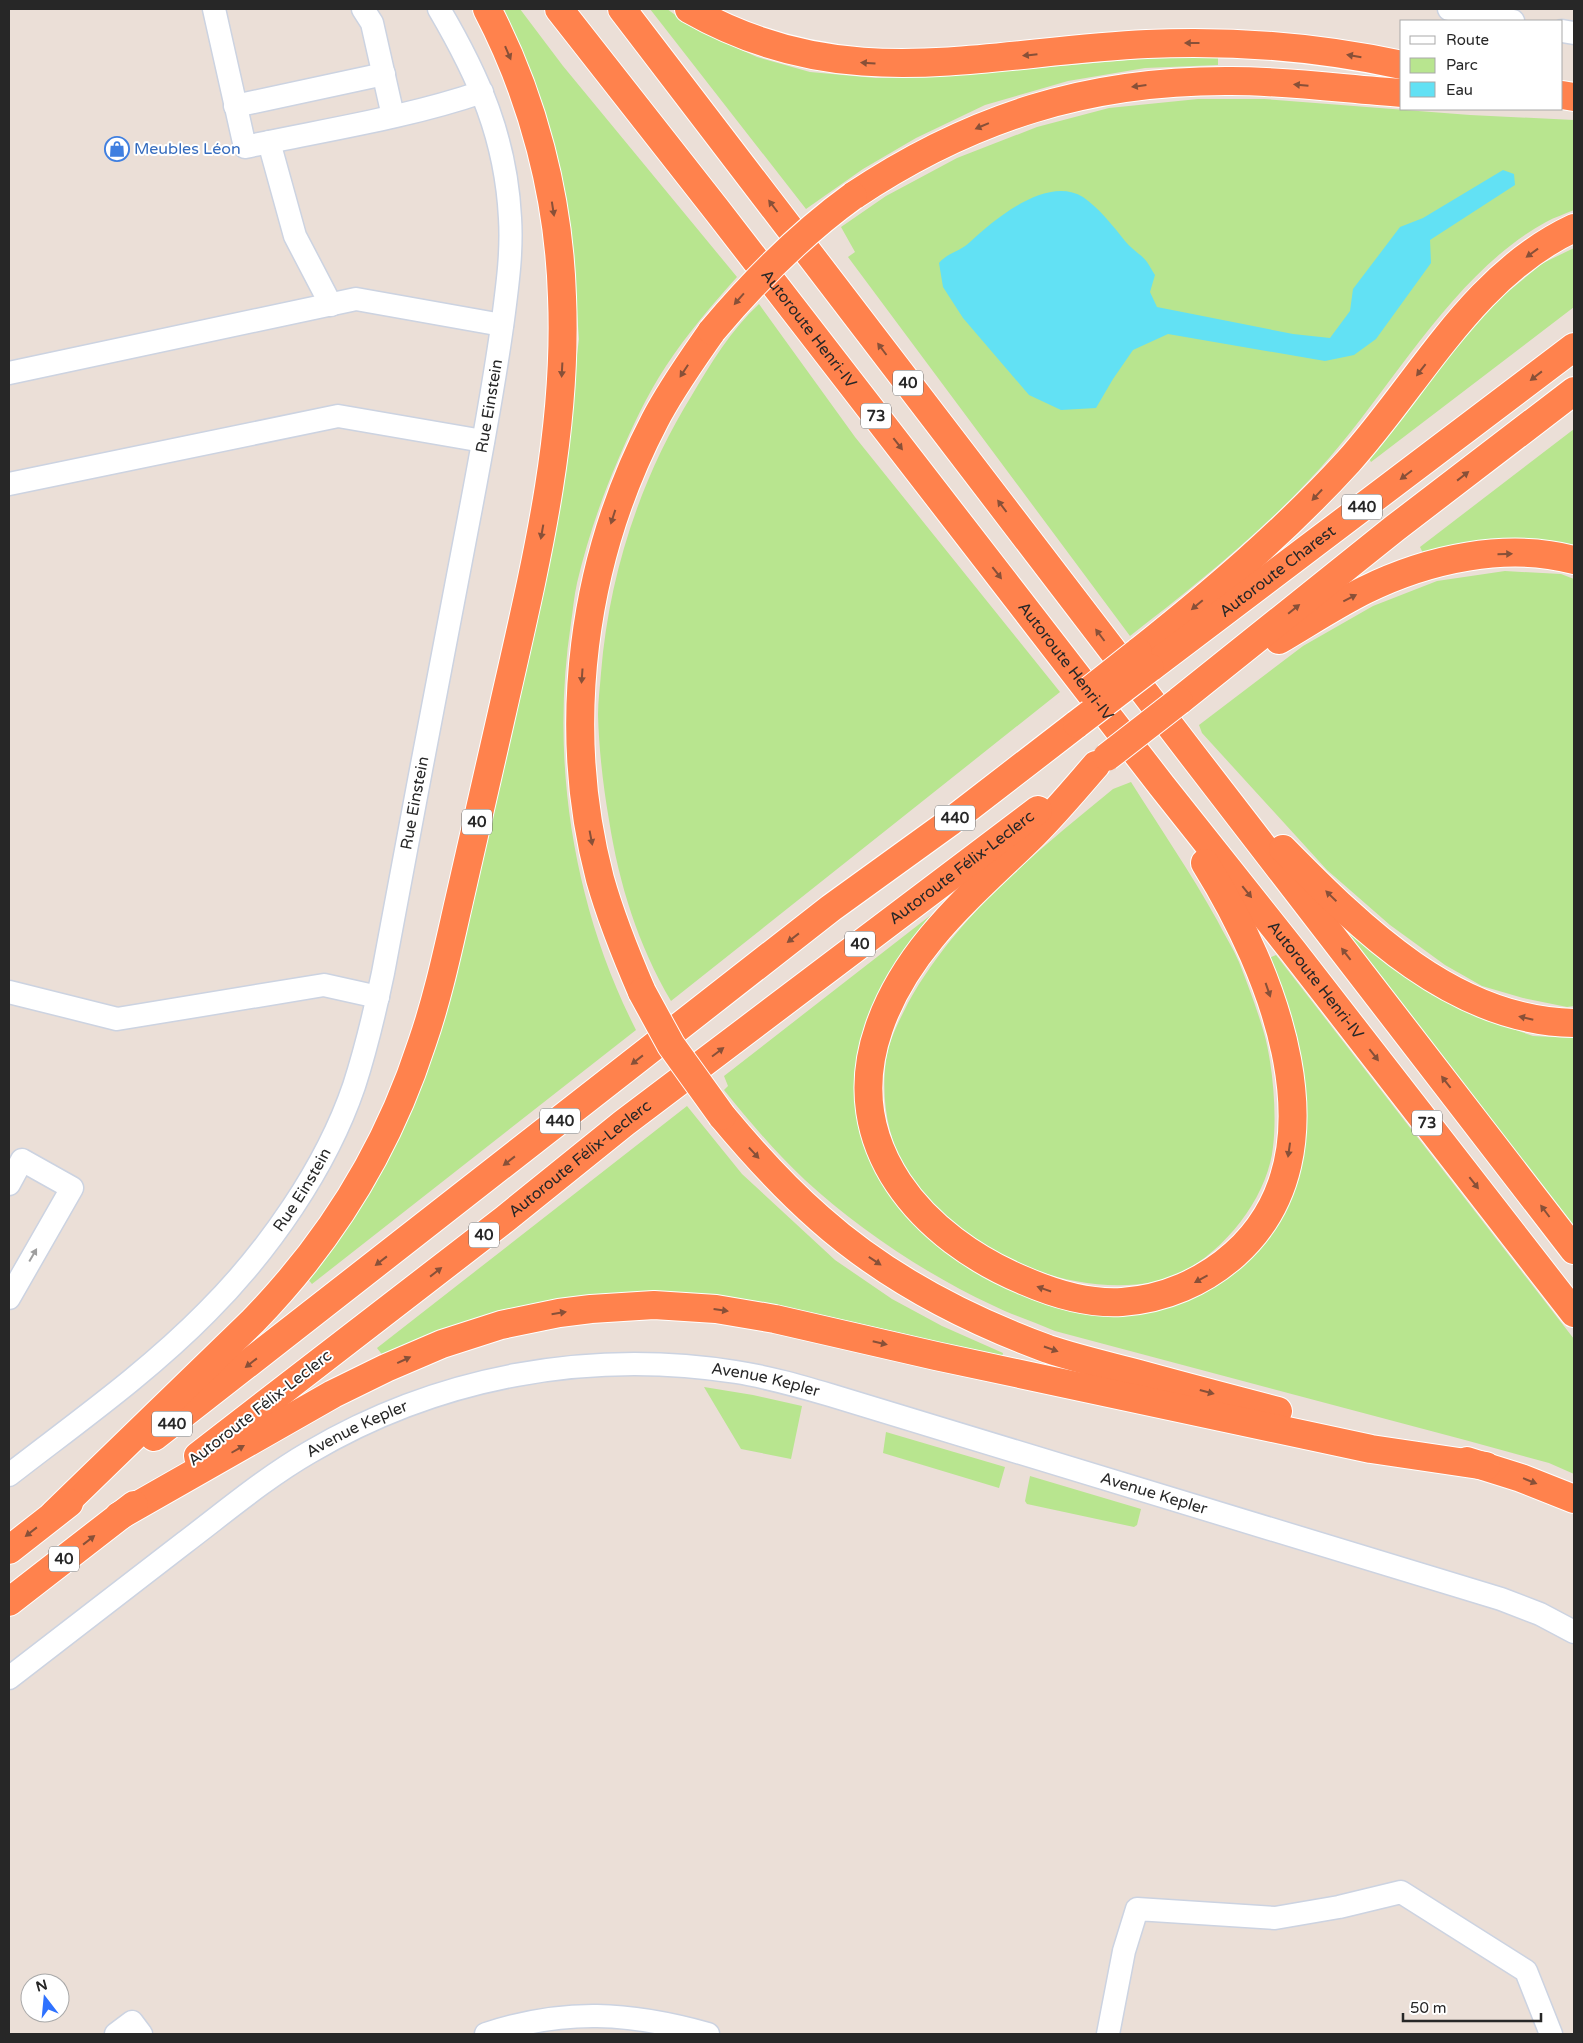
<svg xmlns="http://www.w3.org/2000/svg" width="1583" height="2043" font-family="'Varela Round',sans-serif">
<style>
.green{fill:#b8e58f}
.water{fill:#62e1f4}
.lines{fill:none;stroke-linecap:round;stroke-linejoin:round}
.minor-casing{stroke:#ccd3e1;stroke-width:25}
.highway-casing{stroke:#fff;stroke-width:30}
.minor{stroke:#fff;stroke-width:22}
.highway{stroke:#ff824d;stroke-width:28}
.highway-bridge-casing{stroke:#fff;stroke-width:30;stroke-linecap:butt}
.highway-bridge{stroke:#ff824d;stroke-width:28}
.oneway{fill:#885038}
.oneway2{fill:#9e9e9e}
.labels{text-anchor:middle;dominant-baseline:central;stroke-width:4;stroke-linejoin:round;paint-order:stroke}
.shield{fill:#fff;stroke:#686868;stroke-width:1}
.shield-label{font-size:15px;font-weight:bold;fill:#272727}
.shop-label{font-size:16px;fill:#366cbe;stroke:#fff;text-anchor:start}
.street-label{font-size:16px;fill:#272727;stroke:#fff}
</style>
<rect width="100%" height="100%" fill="#ebdfd7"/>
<path class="green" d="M503 9H520L563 66 737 277C712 305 687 334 666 366 647 395 632 427 618 460 601 499 587 541 577 583 574 596 573 610 571 623 550 760 573 906 636 1030L312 1284 307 1278 405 1123 431 1061 450 991 557 509 579 339 571 232 550 133 529 69Z
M650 9H667L695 29 757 57 810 72 876 78 949 76 1161 57 1218 58V65L1145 68 1068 81 985 105 916 138 863 169 806 209Z
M1198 99H1264L1470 115 1574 120V210C1565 214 1555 217 1546 222 1456 271 1396 381 1330 457 1271 525 1200 582 1130 636L848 257 855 252 841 227 886 196 957 158 1037 127 1109 108Z
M1574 248V307L1371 462 1367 455 1453 349 1498 300 1543 263Z
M759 304 855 437 1060 692 671 1001C638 945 619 884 609 820 603 785 599 750 598 715 598 701 600 687 601 673 609 575 640 479 692 395 711 363 731 330 759 304Z
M1574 429V549L1424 555 1420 547Z
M1505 571 1561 574 1574 579V1006L1567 1007 1523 998 1482 986 1445 965 1390 925 1327 870 1202 733 1199 725 1303 646 1373 606 1437 581Z
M1131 782C1160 828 1191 873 1217 920 1224 934 1233 948 1239 962 1248 985 1257 1009 1264 1033 1273 1065 1277 1115 1273 1147 1267 1204 1211 1270 1154 1282 1065 1299 954 1248 907 1171 887 1139 881 1097 886 1060 889 1040 899 1021 908 1003 957 915 1036 852 1113 789Z
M940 908 900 963 865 1144 879 1176 897 1204 919 1229 955 1255 1077 1311 1238 1267 1271 1234 1290 1195 1302 1157 1305 1119 1269 958 1276 955 1574 1339V1474L1549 1463 1465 1440 1055 1331C1034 1322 1012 1315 992 1305 927 1275 857 1228 805 1180 776 1153 749 1121 724 1090L728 1086 724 1076Z
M1350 927 1388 963 1432 995 1484 1019 1533 1036 1574 1038V1233L1343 933Z
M687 1106 742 1174 835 1260 892 1299 942 1326 1003 1353 1001 1361 910 1335 813 1313 741 1299 662 1291 581 1298 384 1357 377 1348Z
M704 1387 753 1395 802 1406 791 1459 741 1449Z
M886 1432 1005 1467 999 1488 883 1453Z
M1030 1476 1141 1509 1137 1525 1134 1527 1027 1504 1025 1501Z"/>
<path class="water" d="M1503 170 1514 174 1515 185 1430 240 1431 263 1376 339 1354 355 1325 361 1168 334 1133 350 1113 379 1096 408 1061 410 1029 395 963 318 943 287 939 263C947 253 961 251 970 242 995 219 1047 175 1083 197 1099 208 1113 226 1125 241 1131 249 1141 254 1147 262 1150 266 1152 271 1155 275L1150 292 1157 307 1293 334 1330 338 1350 311 1353 289 1400 227 1423 218Z"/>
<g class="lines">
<defs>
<g id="minor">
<path d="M214 9 245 147C324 130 406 118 482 92"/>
<path d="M363 9 372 23 393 116"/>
<path d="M1449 9 1513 21"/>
<path d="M1562 31 1574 33"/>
<path d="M235 106 384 74"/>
<path d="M269 142 295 236 331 305"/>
<path d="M9 373 356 299 502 325"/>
<path d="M9 484 338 416 483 441"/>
<path d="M9 992 117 1019 324 985 378 997"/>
<path d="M9 1184 22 1160 72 1188 9 1298"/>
<path id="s1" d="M9 1475C76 1423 147 1373 207 1312 268 1251 326 1168 354 1086 366 1049 375 1011 383 973 411 821 440 670 469 518 482 450 495 381 504 312 508 281 512 250 510 218 506 138 479 77 439 9"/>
<path id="s2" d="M9 1678C67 1633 125 1588 184 1543 225 1512 265 1478 310 1452 439 1376 590 1349 736 1372 768 1377 799 1386 830 1395L1501 1599 1540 1614 1574 1632"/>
<path d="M116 2034 132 2022 141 2034"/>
<path d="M486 2034C565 2008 629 2012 708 2034"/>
<path d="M1108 2034 1124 1951 1137 1909 1275 1918 1339 1907 1401 1892 1526 1971 1551 2034"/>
</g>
<g id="highway">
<path id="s3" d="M559 9 716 209 1162 786 1293 951 1574 1313"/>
<path d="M622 9 1194 757 1574 1250"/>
<path d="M689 9C845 98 981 52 1147 44 1233 40 1318 47 1402 65"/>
<path d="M1562 95 1574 97"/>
<path d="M853 196C971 117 1090 80 1231 81 1288 81 1345 89 1402 93"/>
<path d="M1279 640C1308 623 1335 605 1365 590 1428 559 1506 542 1574 560"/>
<path d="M1138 652C1212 593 1284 532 1348 462 1420 382 1473 275 1574 228"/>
<path id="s4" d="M1150 668 1574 347"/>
<path d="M1179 701 1395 528 1574 391"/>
<path d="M1096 765C1076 788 1056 812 1034 834 974 893 907 946 879 1028 838 1146 923 1239 1025 1281 1055 1294 1088 1304 1122 1302 1164 1299 1204 1282 1235 1254 1348 1152 1271 969 1205 863"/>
<path d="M1283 849C1362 929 1454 1021 1574 1023"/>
<path d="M642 992C626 955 611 918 600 879 560 726 582 560 655 420 671 389 692 360 712 331"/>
<path d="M722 1116C752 1152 784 1187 819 1218 884 1276 966 1319 1048 1349 1078 1359 1109 1366 1139 1374 1186 1387 1232 1399 1278 1411"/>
<path d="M154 1437 831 908 950 822 1077 724"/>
<path id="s5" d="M198 1456 505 1219 624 1123 1038 810"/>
<path d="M1467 1461 1521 1478 1574 1499"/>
<path d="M54 1514 253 1321C330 1242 388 1148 422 1043 438 997 448 949 459 901 473 840 487 779 501 717 532 579 568 440 562 297 559 197 533 97 487 9"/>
<path d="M119 1516 333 1394 386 1368 442 1344 501 1325 559 1313 591 1309 654 1305 716 1309 775 1319 936 1356 1371 1449 1486 1466"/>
<path d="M9 1550 69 1503"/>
<path d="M9 1602 134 1505"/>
</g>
</defs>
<use href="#minor" class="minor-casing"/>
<use href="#highway" class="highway-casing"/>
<use href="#minor" class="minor"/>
<use href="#highway" class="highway"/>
<defs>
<path id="highway-bridge" d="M712 331C755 280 799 235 853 196
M1090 690 1138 652
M1077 724 1150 668
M1107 757 1179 701
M642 992 671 1045 722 1116"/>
</defs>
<use href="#highway-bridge" class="highway-bridge-casing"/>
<use href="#highway-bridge" class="highway-bridge"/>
</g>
<defs><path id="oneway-solid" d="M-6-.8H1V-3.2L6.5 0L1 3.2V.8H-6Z" transform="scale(1.25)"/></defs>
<g class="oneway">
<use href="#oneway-solid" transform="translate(1192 43) rotate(180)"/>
<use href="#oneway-solid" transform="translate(508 53) rotate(67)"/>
<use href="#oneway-solid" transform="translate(1030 55) rotate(174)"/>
<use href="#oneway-solid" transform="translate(1354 56) rotate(-170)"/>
<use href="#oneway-solid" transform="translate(868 63) rotate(-176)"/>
<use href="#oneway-solid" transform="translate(1301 85) rotate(-175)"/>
<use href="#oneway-solid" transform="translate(1139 86) rotate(173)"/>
<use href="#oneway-solid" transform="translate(982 126) rotate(157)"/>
<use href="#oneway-solid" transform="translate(773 206) rotate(-127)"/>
<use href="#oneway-solid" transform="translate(553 209) rotate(81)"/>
<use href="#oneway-solid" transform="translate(1532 253) rotate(144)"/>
<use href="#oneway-solid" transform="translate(739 299) rotate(131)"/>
<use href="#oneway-solid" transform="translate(882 349) rotate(-127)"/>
<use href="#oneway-solid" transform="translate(562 370) rotate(93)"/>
<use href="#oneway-solid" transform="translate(1421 370) rotate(128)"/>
<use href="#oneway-solid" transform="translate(684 371) rotate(123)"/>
<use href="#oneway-solid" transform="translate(1536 376) rotate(142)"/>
<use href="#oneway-solid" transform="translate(898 444) rotate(52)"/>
<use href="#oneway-solid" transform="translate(1406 475) rotate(143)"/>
<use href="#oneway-solid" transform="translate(1463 476) rotate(-38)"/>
<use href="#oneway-solid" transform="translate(1317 495) rotate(133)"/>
<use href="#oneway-solid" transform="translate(1002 506) rotate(-127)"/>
<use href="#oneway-solid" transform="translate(613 517) rotate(108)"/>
<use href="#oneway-solid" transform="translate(542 532) rotate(100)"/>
<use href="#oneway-solid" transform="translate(1505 554) rotate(-1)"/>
<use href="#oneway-solid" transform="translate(997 573) rotate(52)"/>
<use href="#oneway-solid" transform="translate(1350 598) rotate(-27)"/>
<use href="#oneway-solid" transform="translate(1197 605) rotate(140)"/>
<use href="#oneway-solid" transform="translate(1294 609) rotate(-39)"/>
<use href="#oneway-solid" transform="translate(1100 635) rotate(-127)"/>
<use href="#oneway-solid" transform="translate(582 676) rotate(94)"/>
<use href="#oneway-solid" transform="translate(591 838) rotate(79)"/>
<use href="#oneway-solid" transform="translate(1247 892) rotate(51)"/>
<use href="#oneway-solid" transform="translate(1331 896) rotate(-136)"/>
<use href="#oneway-solid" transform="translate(793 938) rotate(142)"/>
<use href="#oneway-solid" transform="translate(1346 954) rotate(-128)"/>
<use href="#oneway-solid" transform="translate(1268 990) rotate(71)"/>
<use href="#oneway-solid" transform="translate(1526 1018) rotate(-167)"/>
<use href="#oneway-solid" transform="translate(718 1052) rotate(-37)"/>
<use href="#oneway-solid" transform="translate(1374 1055) rotate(52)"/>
<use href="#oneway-solid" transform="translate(637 1060) rotate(142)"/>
<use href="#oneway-solid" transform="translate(1446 1082) rotate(-128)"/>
<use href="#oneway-solid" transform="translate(1289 1150) rotate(98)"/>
<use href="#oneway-solid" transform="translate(754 1153) rotate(47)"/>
<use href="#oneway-solid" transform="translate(509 1161) rotate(142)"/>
<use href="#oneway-solid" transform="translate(1474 1183) rotate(52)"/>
<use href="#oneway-solid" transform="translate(1545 1211) rotate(-127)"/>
<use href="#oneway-solid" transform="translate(381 1261) rotate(142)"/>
<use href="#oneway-solid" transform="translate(875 1261) rotate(34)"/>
<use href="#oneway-solid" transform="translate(436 1272) rotate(-38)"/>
<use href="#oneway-solid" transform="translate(1201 1279) rotate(151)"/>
<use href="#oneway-solid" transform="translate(1044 1289) rotate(-161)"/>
<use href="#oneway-solid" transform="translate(721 1310) rotate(8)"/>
<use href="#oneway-solid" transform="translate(559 1313) rotate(-9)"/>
<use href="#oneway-solid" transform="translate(880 1343) rotate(13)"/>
<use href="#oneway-solid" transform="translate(1051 1349) rotate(19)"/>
<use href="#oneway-solid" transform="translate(404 1360) rotate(-25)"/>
<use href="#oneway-solid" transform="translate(251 1363) rotate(142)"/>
<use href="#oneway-solid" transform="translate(1207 1392) rotate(15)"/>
<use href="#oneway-solid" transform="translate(238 1449) rotate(-30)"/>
<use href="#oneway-solid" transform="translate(1530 1481) rotate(22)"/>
<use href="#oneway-solid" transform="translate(31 1532) rotate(142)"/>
<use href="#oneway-solid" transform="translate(89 1540) rotate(-38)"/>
</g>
<use class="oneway2" href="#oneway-solid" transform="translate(33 1255) rotate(-60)"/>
<defs>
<symbol id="shop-ring" viewBox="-11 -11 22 22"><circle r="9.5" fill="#fff" stroke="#3f7fe0" stroke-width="1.5"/><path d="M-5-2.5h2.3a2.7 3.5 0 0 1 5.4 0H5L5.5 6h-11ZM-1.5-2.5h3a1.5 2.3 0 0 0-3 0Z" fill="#3f7fe0"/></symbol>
</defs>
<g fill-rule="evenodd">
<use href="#shop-ring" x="103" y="135" width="28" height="28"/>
</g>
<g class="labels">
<g class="shield">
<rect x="893" y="370.5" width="30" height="25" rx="4"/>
<rect x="861" y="403.5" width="30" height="25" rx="4"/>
<rect x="1342" y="494.5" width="40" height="25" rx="4"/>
<rect x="935" y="805.5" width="40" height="25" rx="4"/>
<rect x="462" y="809.5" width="30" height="25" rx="4"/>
<rect x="845" y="931.5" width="30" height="25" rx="4"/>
<rect x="540" y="1108.5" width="40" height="25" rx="4"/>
<rect x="1412" y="1110.5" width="30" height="25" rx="4"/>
<rect x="469" y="1222.5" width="30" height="25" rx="4"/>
<rect x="152" y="1411.5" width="40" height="25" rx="4"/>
<rect x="49" y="1546.5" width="30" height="25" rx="4"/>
</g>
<g class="shield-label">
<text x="908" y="383">40</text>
<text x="876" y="416">73</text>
<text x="1362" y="507">440</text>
<text x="955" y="818">440</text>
<text x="477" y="822">40</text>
<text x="860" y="944">40</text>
<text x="560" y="1121">440</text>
<text x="1427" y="1123">73</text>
<text x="484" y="1235">40</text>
<text x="172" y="1424">440</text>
<text x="64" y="1559">40</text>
</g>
<g class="shop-label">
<text x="134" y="149">Meubles Léon</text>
</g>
<g class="street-label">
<text stroke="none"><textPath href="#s3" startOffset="406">Autoroute Henri-IV</textPath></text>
<text stroke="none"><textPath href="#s1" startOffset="1222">Rue Einstein</textPath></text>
<text stroke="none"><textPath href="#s4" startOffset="160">Autoroute Charest</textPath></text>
<text stroke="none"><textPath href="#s3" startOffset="826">Autoroute Henri-IV</textPath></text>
<text stroke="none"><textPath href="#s1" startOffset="818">Rue Einstein</textPath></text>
<text stroke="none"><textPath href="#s5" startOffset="964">Autoroute Félix-Leclerc</textPath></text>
<text stroke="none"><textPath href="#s3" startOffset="1231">Autoroute Henri-IV</textPath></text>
<text stroke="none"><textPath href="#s5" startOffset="484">Autoroute Félix-Leclerc</textPath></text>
<text stroke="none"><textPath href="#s1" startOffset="412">Rue Einstein</textPath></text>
<text stroke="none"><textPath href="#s2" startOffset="849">Avenue Kepler</textPath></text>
<text transform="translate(260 1408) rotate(-38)">Autoroute Félix-Leclerc</text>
<text stroke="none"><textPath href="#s2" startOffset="429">Avenue Kepler</textPath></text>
<text stroke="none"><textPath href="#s2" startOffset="1254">Avenue Kepler</textPath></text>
</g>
</g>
<rect width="1583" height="2043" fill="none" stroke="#272727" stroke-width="20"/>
<rect x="1400" y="20" width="162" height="90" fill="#ffffff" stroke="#a9a9a9"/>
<rect x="1410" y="36" width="25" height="8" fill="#ffffff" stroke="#a9a9a9"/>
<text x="1446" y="45" font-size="15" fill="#272727">Route</text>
<rect x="1410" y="58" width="25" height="15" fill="#b8e58f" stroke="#a9a9a9"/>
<text x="1446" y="70" font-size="15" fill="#272727">Parc</text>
<rect x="1410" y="82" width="25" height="15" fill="#62e1f4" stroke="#a9a9a9"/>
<text x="1446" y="95" font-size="15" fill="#272727">Eau</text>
<g transform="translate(45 1998) rotate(344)"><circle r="24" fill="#ffffff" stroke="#a9a9a9"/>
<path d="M0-4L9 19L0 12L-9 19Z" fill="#2f72ff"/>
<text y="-8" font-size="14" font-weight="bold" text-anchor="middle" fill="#272727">N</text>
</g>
<path d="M1403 2013v8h138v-8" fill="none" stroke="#272727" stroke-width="2.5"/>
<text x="1410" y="2013" font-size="15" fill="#272727" stroke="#ffffff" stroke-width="4" paint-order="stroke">50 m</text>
</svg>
